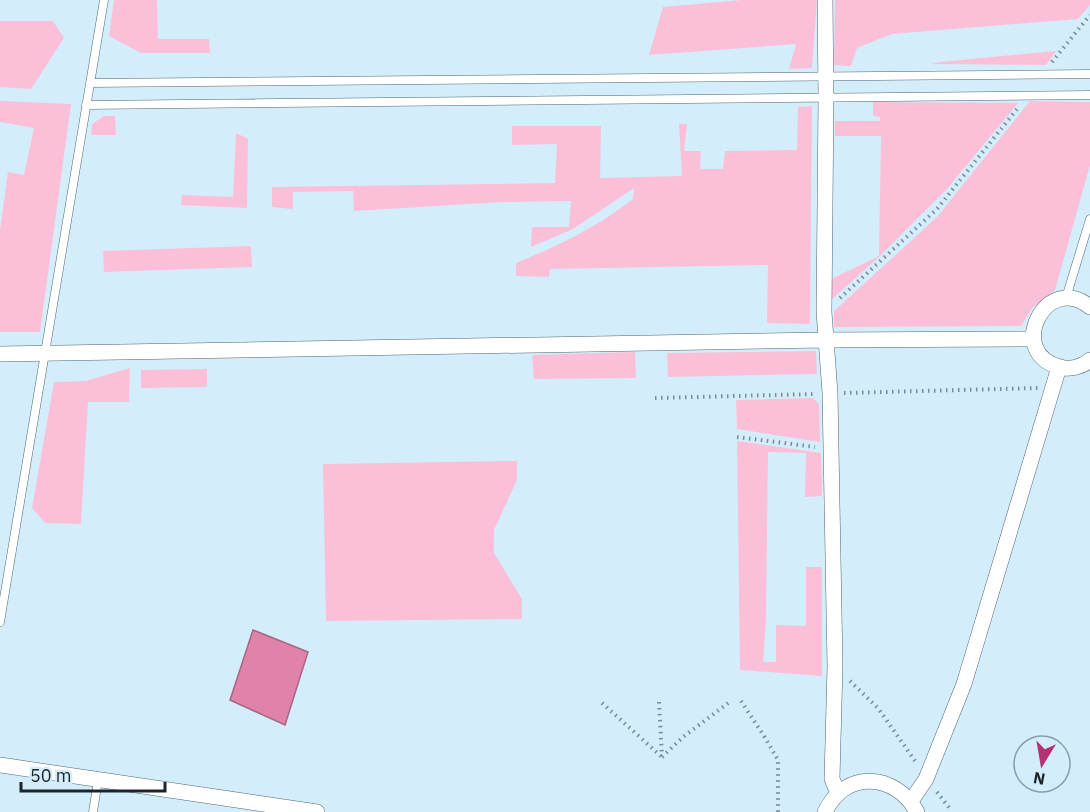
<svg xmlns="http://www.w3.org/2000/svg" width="1090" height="812" font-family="'IBM Plex Sans',sans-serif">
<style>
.green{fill:#fbc0d7}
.water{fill:#e182aa;stroke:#a66684;stroke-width:1.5}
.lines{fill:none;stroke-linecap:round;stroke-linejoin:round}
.service-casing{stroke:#4e6571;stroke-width:9}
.minor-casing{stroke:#4e6571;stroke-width:16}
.path{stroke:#798b95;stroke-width:4;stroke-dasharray:1.5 4.5;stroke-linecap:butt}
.service{stroke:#fff;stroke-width:8}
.minor{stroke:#fff;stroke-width:15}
</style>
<rect width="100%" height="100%" fill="#d3edfb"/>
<path class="green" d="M114 0H157L158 39H209L210 53H141L109 36Z
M742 0H817L812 68 789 69 796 44 649 55 663 7Z
M835 0H1090V5L1078 19 892 34 857 48 851 66 834 65Z
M0 21H53L64 38 31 89 0 87Z
M1056 51 1046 65 932 64 940 62Z
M0 101 71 104 40 332H0V230L8 172 24 175 34 128 0 122Z
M1030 101 1090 102V165L1055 290 1033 307 1021 326 834 327V311L937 217Z
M873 102 1018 103 946 190 879 257 832 299 831 279 879 256 881 136H835V121H880V117L873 116Z
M812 106 810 324 767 323 768 265 550 269 549 277 516 276V263C558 246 597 227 633 199L634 188 573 229 531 247 532 227H569L571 201 503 202 354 211 353 191 293 192V209L272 207V187L555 183 557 144 512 145V126H601L600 178 682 176 679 124H687L684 151H701L700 169H723L725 151 797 150 798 107Z
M104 116H115L116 135H91L92 124Z
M236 133 248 139 247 208 181 205 182 195 233 197Z
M251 246 252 267 104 272 103 251Z
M816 351 817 374 668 377 667 353Z
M635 352 636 378 534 379 532 355Z
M130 368 129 402H88L81 524 45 523 32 508 54 382 86 381Z
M207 369V387L141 388V370Z
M813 398 819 404 820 442 737 429 736 400Z
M737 441 821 453 822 496 805 497 806 453 768 452 766 619 763 662H776V625L806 626V567H822V676L740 670Z
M517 461V480L494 530V553L522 599V619L326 621 323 464Z"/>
<path class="water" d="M253 630 308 652 285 725 230 700Z"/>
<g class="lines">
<defs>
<path id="service" d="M90 83 1090 74
M86 105 1090 95
M1066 298 1090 219
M0 622 104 0
M93 812 98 780"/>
<path id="minor" d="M825 0 826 98 824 312 830 393 835 666 832 779 838 793
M1090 307C1046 271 1005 353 1060 367 1070 370 1082 367 1090 360
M0 354 825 340 1033 339
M0 765 317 812
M911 801 926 779 964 684 1059 367
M825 812C845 769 896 773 917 812"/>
</defs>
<use href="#service" class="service-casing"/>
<use href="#minor" class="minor-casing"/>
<path class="path" d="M1052 62 1090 15
M840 298 937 209 1017 109
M844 393 1038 388
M655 398 816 394
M737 437 815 447
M850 681 878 708 915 761
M741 701 764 736 778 760V812
M659 702 662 756
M602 703 662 757
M662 757 683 737 731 701
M937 792 951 810"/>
<use href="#service" class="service"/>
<use href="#minor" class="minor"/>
</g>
<g transform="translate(1042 764) rotate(191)"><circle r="28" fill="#d3edfb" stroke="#899da7" stroke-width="1.5"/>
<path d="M0-4.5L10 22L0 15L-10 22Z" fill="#b53074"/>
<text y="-9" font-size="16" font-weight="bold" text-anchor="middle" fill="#1b252a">N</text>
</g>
<path d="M21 782v9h144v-9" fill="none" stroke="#1b252a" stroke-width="3"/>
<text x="30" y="782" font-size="18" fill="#1b252a" stroke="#d3edfb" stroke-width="4.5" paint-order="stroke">50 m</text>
</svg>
